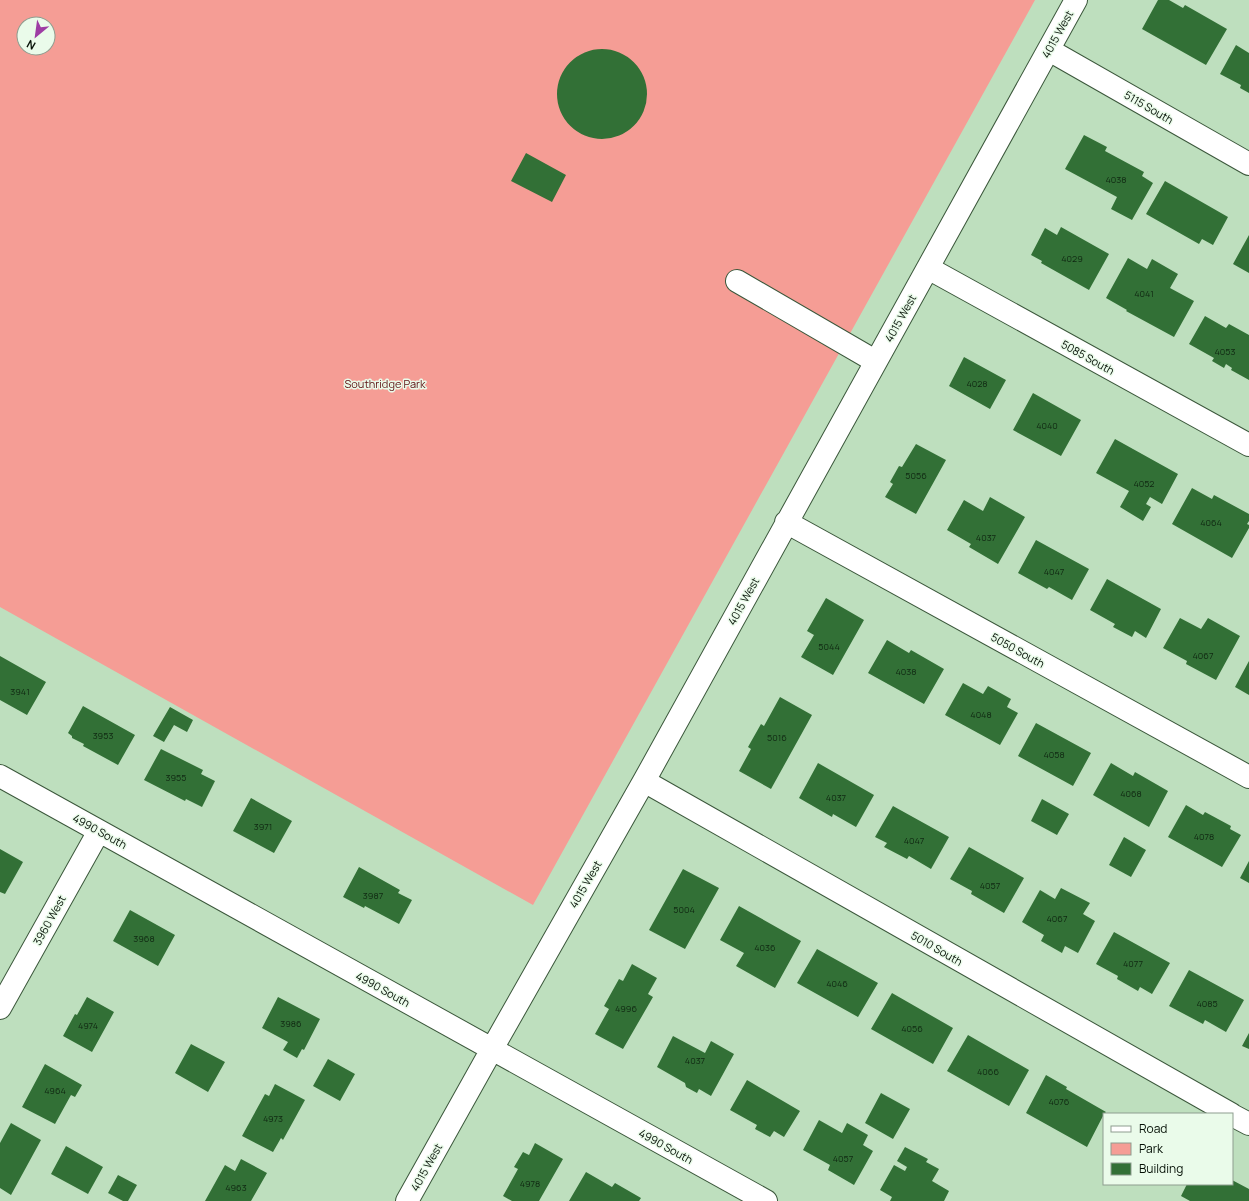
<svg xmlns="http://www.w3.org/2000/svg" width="1249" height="1201" font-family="Manrope,sans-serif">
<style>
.green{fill:#f59d95;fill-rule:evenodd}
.building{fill:#327036}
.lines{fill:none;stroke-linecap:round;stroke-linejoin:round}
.minor-casing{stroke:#3b573b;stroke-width:24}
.minor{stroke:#fff;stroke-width:22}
.labels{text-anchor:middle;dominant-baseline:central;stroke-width:3;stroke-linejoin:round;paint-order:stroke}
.number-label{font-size:9px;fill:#102812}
.street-label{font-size:11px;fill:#051006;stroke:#eafbea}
.park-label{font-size:11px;fill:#5e0f11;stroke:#eafbea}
</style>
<rect width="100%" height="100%" fill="#bedfbe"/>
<path class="green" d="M0 0H1035L533 905 0 607ZM24 24H48V48H24Z"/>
<path class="building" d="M1158 0H1169L1183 8 1185 5 1227 29 1206 65 1142 29Z
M1236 45 1249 53V93L1240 88 1241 85 1220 74Z
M557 94a45 45 0 1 1 90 0a45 45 0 1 1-90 0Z
M1084 135 1107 147 1105 151 1144 172 1142 176 1153 183 1132 220 1111 209 1117 197 1065 169Z
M526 153 566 175 552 202 511 181Z
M1165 181 1228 217 1213 245 1202 239 1199 244 1146 214Z
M1061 227 1109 254 1089 290 1041 263 1042 261 1031 255 1045 228 1057 235Z
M1249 235V273L1233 264Z
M1128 258 1147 269 1152 259 1178 274 1170 288 1194 301 1174 337 1126 311 1127 310 1106 298Z
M1205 316 1226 328 1229 324 1249 335V380L1231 370 1232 368 1226 364 1224 368 1212 361 1214 358 1189 344Z
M964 357 1006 380 990 409 949 386Z
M1033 393 1081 420 1061 456 1013 430Z
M1115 439 1178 474 1162 504 1150 497 1146 504 1151 507 1143 521 1120 507 1129 491 1096 473Z
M916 444 946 460 916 514 885 497 893 484 890 482 899 466 902 467Z
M1192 488 1212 499 1214 495 1249 514V521L1247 524 1249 525V528L1232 558 1172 524Z
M990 497 1025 517 998 564 969 547 971 544 947 530 964 500 983 511Z
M1036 540 1089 569 1072 600 1049 587 1047 589 1018 573Z
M1107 579 1161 609 1146 638 1135 631 1132 637 1113 627 1115 624 1090 610Z
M826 598 864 620 833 675 801 657 814 635 807 631Z
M1180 618 1201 629 1208 618 1240 636 1216 680 1186 664 1187 661 1163 648Z
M887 640 909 653 911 650 944 669 924 704 868 673Z
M0 656 46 682 27 715 0 700Z
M1249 661V695L1235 687Z
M963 683 983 694 988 686 1011 699 1007 707 1018 713 1000 745 945 715Z
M780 697 812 715 771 789 739 771 751 749 748 747 761 724 764 726Z
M83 706 135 735 118 765 83 746 84 744 72 738V736L68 733Z
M170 707 193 720 187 732 174 725 164 742 153 736Z
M1036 723 1091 753 1073 786 1018 756Z
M161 749 203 770 201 774 215 781 202 807 186 799 185 801 144 780Z
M818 763 874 795 856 827 833 814 832 817 799 798Z
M1111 763 1133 776 1135 772 1168 791 1149 827 1093 795Z
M251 798 292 821 274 853 233 831Z
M1042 799 1069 814 1057 835 1031 821Z
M1186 805 1203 815 1205 812 1231 826 1230 829 1241 835 1222 867 1168 837Z
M893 806 949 837 931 869 909 856 907 859 884 847 887 843 875 837Z
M1124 837 1146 850 1131 877 1109 865Z
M969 847 1024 878 1004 913 971 894 972 891 950 879Z
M0 849 23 862 5 894 0 892Z
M1249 861V883L1240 878Z
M359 867 400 890 398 893 412 900 399 924 365 906 364 908 343 897Z
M683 869 719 888 685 949 649 930Z
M1061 888 1090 903 1083 914 1095 921 1078 953 1065 946 1062 953 1041 941 1044 935 1022 922 1040 890 1055 899Z
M739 906 801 941 775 988 736 966 744 953 720 940Z
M130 910 175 935 158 966 113 941Z
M1114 932 1170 963 1152 994 1140 987 1138 991 1117 979 1118 976 1096 964Z
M817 949 878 983 858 1017 797 983Z
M632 964 657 978 648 994 653 997 623 1049 595 1034 609 1009 604 1006 619 979 623 981Z
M1189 970 1244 1000 1226 1032 1205 1020 1203 1024 1169 1006Z
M892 993 953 1028 933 1064 871 1029Z
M87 997 114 1012 92 1052 63 1036 75 1014 77 1015Z
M278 997 320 1019 304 1050 302 1049 297 1058 283 1050 288 1042 262 1028Z
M1249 1033V1049L1242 1046Z
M968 1035 1029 1070 1009 1106 947 1071Z
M673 1036 705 1053 711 1041 734 1054 711 1096 699 1089 697 1093 686 1087 685 1083 657 1067Z
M191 1044 225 1062 208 1092 175 1073Z
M328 1059 355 1074 340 1101 313 1086Z
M45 1064 82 1085 75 1097 71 1095 55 1124 22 1107Z
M1046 1075 1067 1087 1066 1089 1106 1112 1104 1114 1087 1147 1026 1113Z
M747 1080 800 1111 784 1137 774 1131 770 1137 755 1129 757 1125 730 1110Z
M275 1084 305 1100 283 1140 281 1138 273 1152 242 1136 265 1094 269 1096Z
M881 1093 910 1109 893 1139 865 1123Z
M819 1120 842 1133 847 1123 868 1135 863 1145 873 1151 854 1185 828 1170 830 1165 803 1150Z
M11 1123 41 1140 11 1195 0 1188V1143Z
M535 1143 563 1159 539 1201H512L503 1196 518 1169 514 1167 523 1152 529 1155Z
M66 1146 103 1167 88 1194 51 1174Z
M905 1147 928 1159 926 1162 939 1169 932 1181 949 1191 944 1201H890L892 1197 880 1190 894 1165 905 1171 907 1167 897 1161Z
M241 1159 267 1173 251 1201H205L225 1165 235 1171Z
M586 1172 612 1187 615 1183 641 1198 639 1201H569Z
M118 1175 137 1185 128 1201H123L108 1193Z
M1232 1180 1249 1189V1201H1190L1181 1196 1187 1184H1232Z"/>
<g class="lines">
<defs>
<path id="minor" d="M1049 50 1249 164
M928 268 1249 445
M737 281 875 361
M786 522 1249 777
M0 776 766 1201
M644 781 1231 1114
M0 1008 99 831
M1232 1115 1249 1124
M407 1201 492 1049 644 781 1076 0"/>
</defs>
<use href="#minor" class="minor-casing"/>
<use href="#minor" class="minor"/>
</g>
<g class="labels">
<g class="number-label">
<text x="1116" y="179">4038</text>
<text x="1072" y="258">4029</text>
<text x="1144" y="293">4041</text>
<text x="1225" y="351">4053</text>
<text x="977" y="383">4028</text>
<text x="1047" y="425">4040</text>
<text x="916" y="475">5056</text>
<text x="1144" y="483">4052</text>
<text x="1211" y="522">4064</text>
<text x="986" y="537">4037</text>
<text x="1054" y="571">4047</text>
<text x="829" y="646">5044</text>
<text x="1203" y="655">4067</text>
<text x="906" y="671">4038</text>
<text x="20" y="691">3941</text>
<text x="981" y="714">4048</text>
<text x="103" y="735">3953</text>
<text x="777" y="737">5016</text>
<text x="1054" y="754">4058</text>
<text x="176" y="777">3955</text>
<text x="1131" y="793">4068</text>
<text x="836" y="797">4037</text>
<text x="263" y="826">3971</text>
<text x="1204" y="836">4078</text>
<text x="914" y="840">4047</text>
<text x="990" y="885">4057</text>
<text x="373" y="895">3987</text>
<text x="684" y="909">5004</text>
<text x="1057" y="918">4067</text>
<text x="144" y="938">3968</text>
<text x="765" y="947">4036</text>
<text x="1133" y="963">4077</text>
<text x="837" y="983">4046</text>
<text x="1207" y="1003">4085</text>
<text x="626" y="1008">4996</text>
<text x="291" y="1023">3986</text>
<text x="88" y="1025">4974</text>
<text x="912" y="1028">4056</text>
<text x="695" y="1060">4037</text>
<text x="988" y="1071">4066</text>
<text x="55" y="1090">4964</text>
<text x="1059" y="1101">4076</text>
<text x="273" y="1118">4973</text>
<text x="843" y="1158">4057</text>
<text x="530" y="1183">4978</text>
<text x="236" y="1187">4963</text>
</g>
<g class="street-label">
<text transform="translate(1057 34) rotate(-61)">4015 West</text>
<text transform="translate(1149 107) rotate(30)">5115 South</text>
<text transform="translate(900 318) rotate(-61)">4015 West</text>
<text transform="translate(1088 357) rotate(29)">5085 South</text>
<text transform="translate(743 601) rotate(-61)">4015 West</text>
<text transform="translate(1018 650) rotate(29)">5050 South</text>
<text transform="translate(100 831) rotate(29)">4990 South</text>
<text transform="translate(585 884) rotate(-60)">4015 West</text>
<text transform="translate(49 920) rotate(-61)">3960 West</text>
<text transform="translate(937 948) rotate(30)">5010 South</text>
<text transform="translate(383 989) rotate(29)">4990 South</text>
<text transform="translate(666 1146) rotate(29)">4990 South</text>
<text transform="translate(426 1167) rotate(-61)">4015 West</text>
</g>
<g class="park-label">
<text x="385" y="383">Southridge Park</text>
</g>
</g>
<rect x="1103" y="1113" width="130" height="72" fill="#eafbea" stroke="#8e9d8f"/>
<rect x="1111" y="1126" width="20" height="6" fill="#ffffff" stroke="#8e9d8f"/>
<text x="1139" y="1133" font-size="12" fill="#051006">Road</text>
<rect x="1111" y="1143" width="20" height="12" fill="#f59d95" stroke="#8e9d8f"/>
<text x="1139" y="1153" font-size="12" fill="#051006">Park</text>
<rect x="1111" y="1163" width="20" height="12" fill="#327036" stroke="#8e9d8f"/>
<text x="1139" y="1173" font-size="12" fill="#051006">Building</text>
<g transform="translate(36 36) rotate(209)"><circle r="19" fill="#eafbea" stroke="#8e9d8f"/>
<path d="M0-3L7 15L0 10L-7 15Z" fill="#9e3da4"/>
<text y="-6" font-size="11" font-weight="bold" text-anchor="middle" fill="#051006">N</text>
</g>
</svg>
